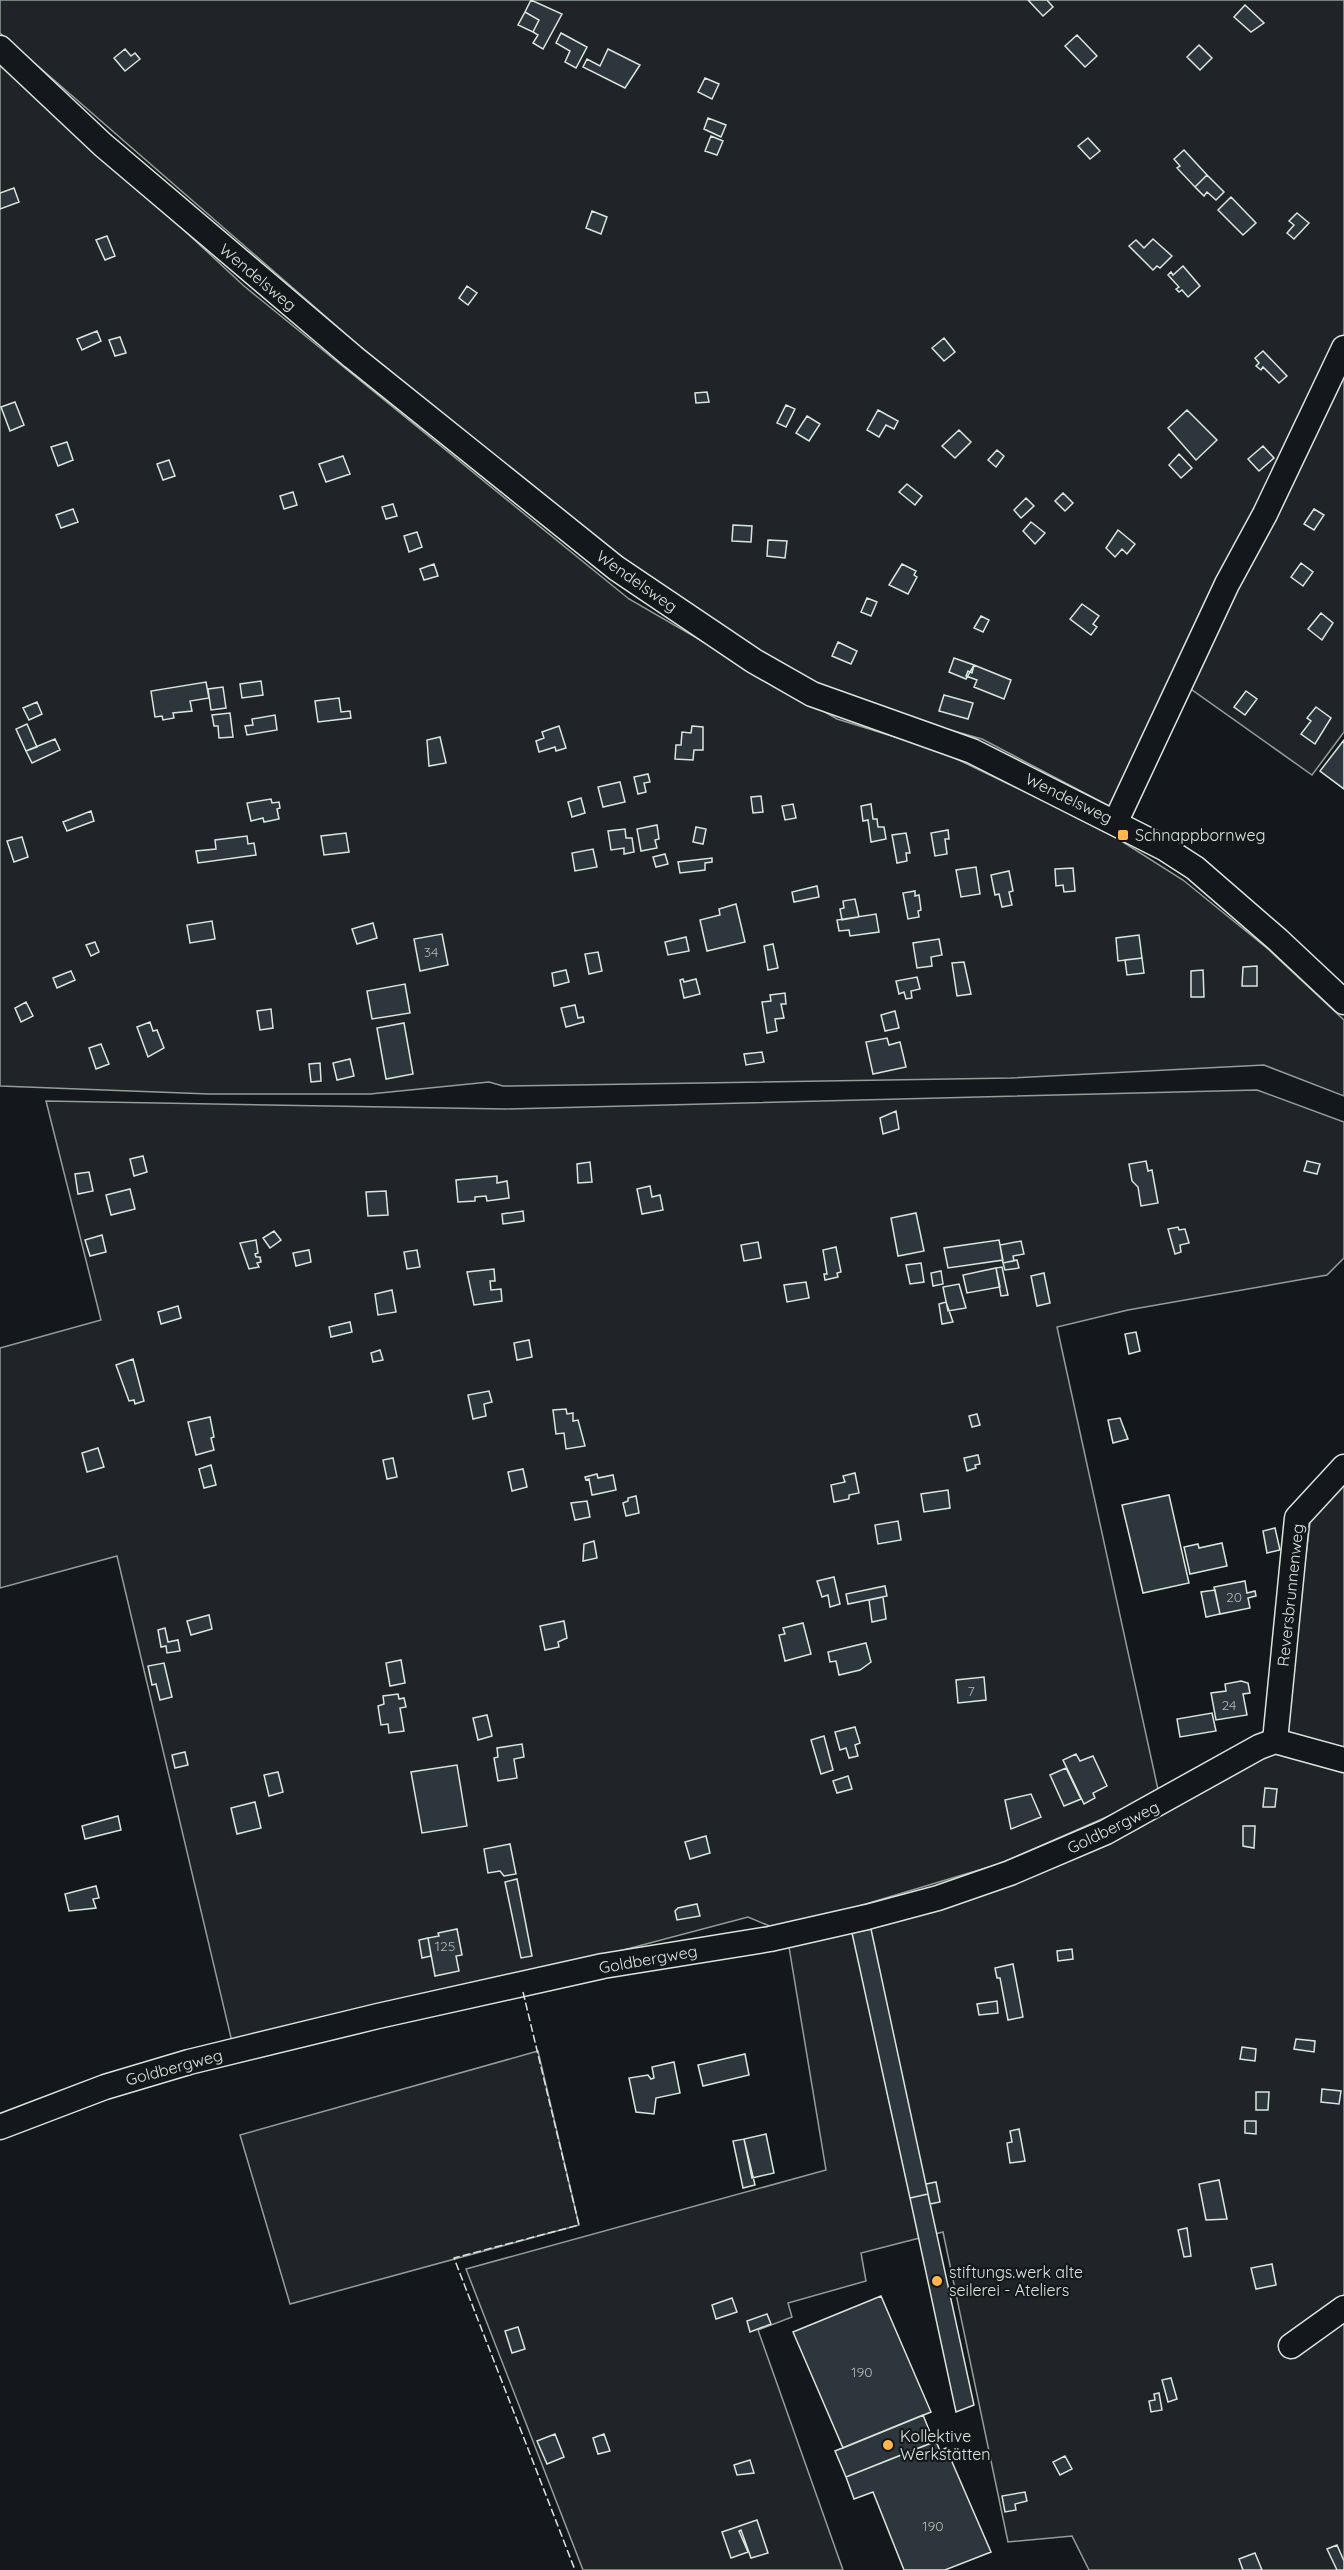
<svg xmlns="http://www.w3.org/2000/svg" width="1344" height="2570" font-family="Quicksand,sans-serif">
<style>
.green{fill:#202428;stroke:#939e99;stroke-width:1.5}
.building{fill:#2c363c;stroke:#d8e6dc;stroke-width:1.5}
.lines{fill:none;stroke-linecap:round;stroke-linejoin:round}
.minor-casing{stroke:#d8e6dc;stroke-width:27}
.minor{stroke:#14181c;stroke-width:24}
.fence{stroke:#d8e6dc;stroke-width:1.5;stroke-dasharray:8 3;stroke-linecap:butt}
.poi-dot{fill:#ffb74d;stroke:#14181c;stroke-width:2}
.labels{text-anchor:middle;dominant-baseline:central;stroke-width:4.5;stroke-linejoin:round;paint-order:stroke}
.number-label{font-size:14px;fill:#adbab4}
.street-label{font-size:16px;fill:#d8e6dc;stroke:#14181c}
.poi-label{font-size:16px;fill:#d8e6dc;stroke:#14181c;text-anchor:start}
</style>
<rect width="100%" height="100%" fill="#14181c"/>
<path class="green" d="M0 0H1344V732L1312 775 1175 678 1113 808 982 739 851 702 793 672 618 556 425 403 0 33Z
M0 59 244 286 629 599 837 719 940 751 1104 830 1183 880 1268 949 1344 1020V1096L1264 1065 1011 1078 503 1086 489 1082 370 1094H209L0 1086Z
M1257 1090 1344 1122V1258L1327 1275 1128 1310 1057 1327 1159 1794 999 1864 779 1930 748 1917 540 1972 232 2042 117 1556 0 1588V1348L101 1320 46 1101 505 1109Z
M1344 1480V1755L1289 1740 1287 1707 1311 1515Z
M1280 1747 1344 1766V2570H1089L1072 2536 1008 2542 943 2232 861 2253 866 2281 788 2303 792 2317 758 2330 843 2570H583L466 2269 826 2170 788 1941 936 1902Z
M538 2051 579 2225 290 2304 240 2135Z"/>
<path class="building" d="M531 0 562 14 543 49 533 43 538 35 533 32 539 20 525 12Z
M1028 0H1047L1053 7 1043 16Z
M1245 5 1264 23 1251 32 1234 17Z
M525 12 539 20 533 32 518 25Z
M561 33 587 47 576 68 565 62 570 51 556 43Z
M1077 35 1097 56 1085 67 1065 46Z
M1199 45 1212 58 1200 70 1187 57Z
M125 49 131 56 135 53 140 59 125 71 114 58Z
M608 49 640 65 625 88 583 67 587 59 600 66Z
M705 78 719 84 712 99 698 92Z
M708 118 726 125 721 137 704 129Z
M711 136 723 141 717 155 705 151Z
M1088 138 1100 151 1090 159 1078 146Z
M1184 150 1207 175 1195 187 1177 168 1180 166 1174 159Z
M1207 175 1224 192 1216 200 1207 192 1204 196 1195 187Z
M14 188 19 202 0 209V193Z
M1231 197 1256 223 1243 235 1218 210Z
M592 211 607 217 601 234 586 228Z
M1297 213 1309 223 1294 239 1287 233 1294 225 1289 221Z
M107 236 115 256 105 260 96 240Z
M1153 239 1172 256 1160 268 1157 266 1153 270 1129 246 1136 240 1144 248Z
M1183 266 1200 286 1188 297 1182 290 1179 292 1176 289 1179 287 1168 275 1171 272 1173 275Z
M467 286 477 293 468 305 459 298Z
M97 331 101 341 82 350 77 339Z
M120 337 126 353 115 356 109 340Z
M944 338 955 352 944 361 932 348Z
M1263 351 1287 376 1279 383 1263 367 1261 370 1256 366 1259 363 1255 358Z
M707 392 709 402 696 403 695 393Z
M15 402 24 425 10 431 1 407Z
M786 405 795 409 786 427 777 423Z
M878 410 898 421 894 429 886 425 879 437 867 430Z
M1187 410 1217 440 1196 460 1168 428Z
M807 416 820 424 809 441 796 433Z
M959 430 971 442 955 458 942 446Z
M67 442 73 460 58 466 51 447Z
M1263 446 1274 458 1259 471 1248 459Z
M997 450 1004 456 996 467 988 460Z
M1179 454 1192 468 1181 478 1169 465Z
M343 456 350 474 326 482 319 464Z
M169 460 175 476 163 480 157 464Z
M907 484 922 496 915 505 899 492Z
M293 492 297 505 284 509 280 496Z
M1063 493 1073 503 1065 511 1055 501Z
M1026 498 1034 506 1021 518 1014 510Z
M393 504 397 516 386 519 382 507Z
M73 509 78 522 61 528 56 515Z
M1314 509 1324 515 1314 530 1304 524Z
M1031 522 1045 533 1035 544 1023 531Z
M733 525 752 526 751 542 732 541Z
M1118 530 1135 544 1127 554 1122 549 1115 557 1106 548Z
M417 532 422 547 409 552 404 536Z
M768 540 787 541 785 558 767 556Z
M1301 563 1313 572 1303 586 1291 577Z
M434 564 438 576 424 580 420 569Z
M902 564 916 571 914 575 917 577 908 594 889 585Z
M867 598 877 602 871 616 861 612Z
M1082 604 1099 616 1093 624 1097 627 1091 635 1070 619Z
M1321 613 1333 623 1322 640 1308 629Z
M981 616 989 620 983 632 974 628Z
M838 642 857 651 851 664 832 656Z
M954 658 974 665 966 679 949 672Z
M974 665 1011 680 1004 699 974 687 977 680 966 676 968 671 972 673Z
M261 681 263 695 242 698 240 684Z
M206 682 209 698 190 701 192 711 173 713 174 718 163 720 162 716 155 717 151 691Z
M223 687 226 708 211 710 208 689Z
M1246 691 1257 699 1245 715 1234 707Z
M944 695 973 703 968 719 939 711Z
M339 698 341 712 350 711 351 718 318 722 315 701Z
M37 702 42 714 29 720 23 708Z
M1316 707 1331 718 1315 744 1301 734 1311 721 1307 718Z
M230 713 233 737 219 738 218 726H214L212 715Z
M275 715 277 730 247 735 245 726 253 725 252 719Z
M27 724 37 747 26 751 16 729Z
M559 726 566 748 556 751 555 747 539 752 536 741 544 738 542 732Z
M692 726 703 727V750H694L693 760 675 759 676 745H681L682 732 691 733Z
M440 737 446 763 429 766 427 740Z
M55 739 60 750 32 763 26 751Z
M1344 740V789L1320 771Z
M648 774 650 782 644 783 646 792 638 794 634 777Z
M620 782 625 802 603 807 598 787Z
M761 796 763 812 753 813 751 797Z
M581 798 585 813 572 817 568 802Z
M271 799 272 803 279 802 280 808 277 809 279 819 264 822 263 818 251 821 247 803Z
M793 804 796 818 785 820 782 806Z
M871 804 873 819H877L878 827H884L886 839 871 842 868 820 863 821 861 806Z
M91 811 94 821 67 831 63 822Z
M657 825 659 839 655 840 657 848 641 851 637 829Z
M696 827 706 829 703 844 693 842Z
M625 829 626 838H632L634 852 624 854V848L611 850 608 831Z
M948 830 949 839H945L947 854 935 856 931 833Z
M346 833 349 852 324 855 321 836Z
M906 833 910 853H906L907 861 897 863 892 835Z
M247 836 248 844 254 843 256 855 198 863 196 851 216 849 215 840Z
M22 837 28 857 14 862 7 841Z
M593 849 597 867 575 871 572 853Z
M665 854 668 864 656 867 653 857Z
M712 858V862L705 863V870L680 873 678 862Z
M976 867 980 894 961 897 956 870Z
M1073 868 1075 891 1064 892 1063 885 1056 886 1055 869Z
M1009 871 1013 891 1009 892 1012 905 1002 907 999 894 995 895 991 875Z
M817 886 819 897 794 902 792 892Z
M915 891V896L919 895 921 910 918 911 919 917 908 919 903 893Z
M855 899 859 917 842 920 840 909 844 908 843 901Z
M736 904 745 942 707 951 700 920 720 915 719 909Z
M876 914 879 932 850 936 849 930 839 931 837 920Z
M212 921 215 939 190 943 187 925Z
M373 923 377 938 357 944 352 929Z
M442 934 448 965 420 971 414 939Z
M1139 935 1142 958 1118 961 1116 938Z
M686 937 689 951 668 955 665 942Z
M939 939 942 955 931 957 932 966 917 968 913 943Z
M95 942 99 952 91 956 86 945Z
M773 944 778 968 768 970 764 946Z
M598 952 602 971 589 974 585 954Z
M1142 958 1144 973 1127 975 1125 960Z
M964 962 971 994 957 996 952 963Z
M1257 966V986H1242L1243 967Z
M566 970 569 982 554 986 552 973Z
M1203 970 1204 997H1191V971Z
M71 971 75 980 57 988 53 978Z
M917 977 920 989 911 991 912 998 906 999 904 992 899 994 896 981Z
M683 979 684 982 696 979 700 994 684 998 680 980Z
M405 984 410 1013 372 1019 367 991Z
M785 993 786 1004H781L784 1018 775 1019 777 1031 767 1033 762 1002 771 1001 770 995Z
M26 1002 33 1016 21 1022 15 1008Z
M575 1005 578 1018 583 1017 584 1022 566 1027 561 1008Z
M271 1009 273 1028 260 1030 257 1011Z
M895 1011 899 1028 885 1031 881 1015Z
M150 1022 153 1031 157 1030 164 1048 148 1057 137 1027Z
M404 1023 413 1074 386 1079 377 1028Z
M887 1038 889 1045 900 1042 906 1067 873 1074 866 1042Z
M101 1044 109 1064 96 1069 89 1048Z
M762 1052 764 1062 746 1065 744 1054Z
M350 1059 354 1076 337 1080 333 1063Z
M320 1063 321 1081 311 1082 309 1064Z
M896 1111 899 1129 883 1134 880 1118Z
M143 1156 147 1172 134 1176 130 1159Z
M1146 1161 1148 1171 1152 1170 1158 1203 1141 1206 1138 1187 1132 1181 1129 1164Z
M1307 1161 1320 1164 1317 1174 1304 1171Z
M590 1162 592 1182 578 1183 577 1164Z
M89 1172 93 1191 78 1194 75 1174Z
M497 1176V1183L507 1181 509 1198 487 1201 486 1196 475 1197V1201L458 1202 456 1180Z
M650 1186 652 1197 660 1195 663 1210 642 1214 637 1189Z
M130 1189 135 1209 111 1215 106 1195Z
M386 1191 388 1215 368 1216 366 1192Z
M523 1211 524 1221 503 1224 502 1214Z
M916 1213 924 1251 898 1256 891 1218Z
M1178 1227 1179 1230 1185 1229 1189 1243 1180 1245 1181 1252 1175 1254 1168 1229Z
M274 1231 281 1240 270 1248 263 1238Z
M102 1235 106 1252 90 1256 85 1240Z
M256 1240 258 1253 255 1254 256 1257H260L261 1262 257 1263 259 1267 249 1269 240 1243Z
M999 1240 1003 1260 948 1268 944 1248Z
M1021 1241 1024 1254 1013 1256 1014 1261 1003 1263 1000 1245Z
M758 1242 761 1258 744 1261 741 1245Z
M836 1247 841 1272 837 1273 838 1277 825 1280 824 1274H827L823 1250Z
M309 1250 311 1262 296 1266 293 1253Z
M417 1250 420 1267 407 1269 404 1252Z
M1017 1260 1019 1268 1005 1270 1003 1263Z
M921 1263 924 1282 910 1284 906 1265Z
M1002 1267 1008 1295 1001 1296 996 1268Z
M996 1268 1000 1287 967 1293 963 1275Z
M494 1269 495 1281H490L491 1290 501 1289 502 1301 474 1305 467 1272Z
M941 1271 943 1284 933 1286 931 1273Z
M1044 1273 1050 1303 1037 1306 1031 1276Z
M806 1282 809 1298 787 1302 784 1285Z
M959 1284 966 1308 948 1311 943 1287Z
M392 1290 396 1312 378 1315 375 1294Z
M946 1302 953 1322 942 1324 939 1304Z
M178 1306 181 1318 161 1324 158 1312Z
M350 1322 352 1332 331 1337 329 1327Z
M1136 1332 1140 1351 1129 1354 1125 1334Z
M529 1340 532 1357 517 1360 514 1343Z
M380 1350 383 1360 373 1362 371 1353Z
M133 1359 144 1401 135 1404 134 1400 129 1401 116 1365Z
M489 1391 492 1402 484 1404 486 1416 473 1419 468 1395Z
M566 1409 567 1414 573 1413V1421L578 1420 585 1446 566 1449 564 1433 556 1434 553 1410Z
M977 1414 980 1425 972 1427 969 1416Z
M210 1417 214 1437 211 1438 214 1450 196 1455 188 1422Z
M1120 1418 1128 1439 1113 1443 1108 1420Z
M98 1448 104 1467 87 1472 82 1453Z
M978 1455 980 1464 975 1465 976 1468 967 1471 964 1458Z
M393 1458 397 1477 387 1479 383 1460Z
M211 1465 216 1485 204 1488 199 1469Z
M523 1469 527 1487 512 1491 508 1472Z
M855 1473 859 1493 849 1495V1499L834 1502 831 1485 845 1482 843 1476Z
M597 1474 598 1478 613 1475 616 1490 592 1495 589 1479 586 1480 585 1477Z
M948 1490 950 1508 924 1512 921 1494Z
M1169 1495 1189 1583 1143 1593 1122 1505Z
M636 1496 639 1513 626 1516 623 1503 628 1501V1498Z
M587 1501 590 1517 575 1520 571 1503Z
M898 1521 901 1540 878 1544 875 1525Z
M1275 1528 1280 1550 1267 1553 1263 1531Z
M594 1541 597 1558 583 1561 584 1544Z
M1222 1543 1227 1566 1190 1574 1184 1547 1198 1544 1199 1548Z
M834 1577 840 1604 830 1607 828 1595 822 1597 817 1581Z
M1245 1581 1247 1593 1255 1591 1256 1596 1248 1598 1250 1608 1220 1614 1214 1587Z
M885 1586 887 1596 848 1604 846 1594Z
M1215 1590 1220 1614 1206 1617 1201 1592Z
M883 1597 886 1619 872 1622 869 1600Z
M209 1615 212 1629 191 1635 187 1621Z
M564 1621 567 1638 558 1642 559 1647 545 1650 540 1626Z
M803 1623 811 1654 785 1661 779 1635 785 1634 783 1628Z
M165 1628 168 1642 178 1640 180 1651 167 1653 166 1646 161 1647 158 1630Z
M866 1643 871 1662 860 1670 839 1675 836 1661 830 1662 828 1652Z
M401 1660 405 1683 390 1686 386 1663Z
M164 1663 172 1697 160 1700 156 1684 152 1685 148 1666Z
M984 1677 986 1700 958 1703 956 1680Z
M1241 1681 1248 1683 1250 1693 1243 1694 1247 1715 1216 1720 1211 1693 1226 1691 1225 1684Z
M398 1694 399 1699 404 1698 406 1707 400 1708 404 1731 389 1733 388 1724 381 1725 378 1706 384 1704 383 1696Z
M1212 1713 1216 1731 1180 1737 1177 1719Z
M487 1715 492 1736 478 1740 473 1718Z
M855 1727 860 1743 855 1745 858 1756 849 1758 846 1748 840 1750 835 1732Z
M824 1736 833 1770 821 1774 811 1740Z
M522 1744 524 1757 514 1759 517 1778 498 1781 494 1758 498 1757 497 1748Z
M185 1752 188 1765 175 1768 172 1755Z
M1076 1754 1080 1761 1093 1756 1107 1786 1093 1793 1095 1798 1084 1804 1063 1760Z
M457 1765 467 1826 422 1833 411 1772Z
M1066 1768 1081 1799 1064 1806 1050 1775Z
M278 1772 283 1792 269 1796 264 1775Z
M848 1776 852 1789 837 1793 833 1781Z
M1265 1788 1277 1789 1275 1807H1263Z
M1031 1794 1041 1817 1011 1829 1005 1800Z
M255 1802 261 1828 237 1834 231 1808Z
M118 1816 121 1830 85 1839 82 1826Z
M1243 1826H1255L1254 1848 1243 1846Z
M706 1836 710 1853 690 1859 685 1842Z
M510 1844 516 1874 504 1876 500 1871 488 1873 484 1849Z
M517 1879 532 1956 521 1958 505 1882Z
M96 1886 99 1898 93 1899 96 1908 69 1911 65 1894Z
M697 1904 700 1916 677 1920 675 1911 678 1908Z
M457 1929 462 1955 456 1956 459 1971 435 1976 428 1938 439 1936 438 1933Z
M871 1929 928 2194 910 2198 852 1933Z
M428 1938 431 1956 422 1958 419 1940Z
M1072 1949 1073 1959 1058 1961 1057 1951Z
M1013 1964 1023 2017 1008 2020 1000 1978H997L995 1968Z
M997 2001 998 2013 979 2015 977 2004Z
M1296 2039 1315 2041 1314 2052 1294 2049Z
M1242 2047 1256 2049 1255 2061 1240 2059Z
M745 2054 749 2075 703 2086 698 2065Z
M674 2062 680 2093 656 2098 654 2114 636 2112 629 2078 648 2075 651 2079 654 2078 652 2067Z
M1322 2089 1341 2091 1339 2104 1321 2102Z
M1256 2092H1269L1268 2110H1256Z
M1245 2121H1256V2134L1245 2133Z
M1019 2129 1025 2161 1010 2163 1007 2143 1012 2142 1010 2131Z
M766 2134 774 2173 752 2178 744 2139Z
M744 2139 755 2185 743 2188 733 2141Z
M1219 2180 1227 2219 1206 2220 1199 2184Z
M936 2182 940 2202 930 2204 926 2184Z
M928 2194 974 2405 956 2412 910 2198Z
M1187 2228 1191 2256 1184 2257 1178 2230Z
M1272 2264 1276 2285 1256 2289 1251 2268Z
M881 2296 931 2412 843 2448 793 2332Z
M732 2298 737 2312 716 2319 712 2305Z
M767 2314 771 2324 750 2332 747 2321Z
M518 2327 525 2349 512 2353 505 2331Z
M1171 2378 1177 2399 1168 2402 1162 2380Z
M1159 2393 1162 2410 1151 2412 1149 2401 1155 2400 1154 2394Z
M923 2415 934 2442 846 2477 835 2451Z
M555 2434 564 2457 547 2464 537 2441Z
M604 2434 610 2451 598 2454 593 2438Z
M936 2441 940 2451 946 2448 991 2552 945 2570H904L873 2492 854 2499 846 2477Z
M1065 2456 1072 2469 1060 2475 1053 2462Z
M750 2460 754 2473 737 2475 734 2465Z
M1025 2492 1027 2501 1015 2504 1016 2510 1005 2512 1002 2496Z
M757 2520 768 2553 751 2558 741 2530 739 2531 748 2552 731 2558 722 2532Z
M1337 2545 1344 2561V2570H1337L1327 2549Z
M1255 2553 1262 2570H1243L1239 2559Z"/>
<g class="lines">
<defs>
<path id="minor" d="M0 48 103 145 353 357 616 568 754 661 812 694 972 751 1164 848 1195 868 1278 940 1344 1002
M1116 821 1227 584 1265 514 1344 348
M1275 1741 1297 1518 1344 1467
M1275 1741 1344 1760
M0 2127 105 2087 189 2062 378 2016 603 1966 770 1939 867 1917 938 1898 1010 1873 1106 1832 1259 1747 1275 1741
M1291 2346 1344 2308"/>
</defs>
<use href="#minor" class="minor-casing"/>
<use href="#minor" class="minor"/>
<path class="fence" d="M523 1992 579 2225 454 2258 575 2570"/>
</g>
<g class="poi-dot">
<rect x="1117" y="829" width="12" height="12" rx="3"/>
<circle cx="937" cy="2281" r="6"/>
<circle cx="888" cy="2445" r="6"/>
</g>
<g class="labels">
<g class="number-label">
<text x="431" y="952">34</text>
<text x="1234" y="1597">20</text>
<text x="971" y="1691">7</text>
<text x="1229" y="1705">24</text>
<text x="445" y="1946">125</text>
<text x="862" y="2372">190</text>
<text x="933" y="2526">190</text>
</g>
<g class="street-label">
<text transform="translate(258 277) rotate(40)">Wendelsweg</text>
<text transform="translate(637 581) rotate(35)">Wendelsweg</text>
<text transform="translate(1069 798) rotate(26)">Wendelsweg</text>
<text transform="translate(1290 1595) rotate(-84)">Reversbrunnenweg</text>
<text transform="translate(1113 1827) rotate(-26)">Goldbergweg</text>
<text transform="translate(648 1959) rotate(-10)">Goldbergweg</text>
<text transform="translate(174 2067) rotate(-15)">Goldbergweg</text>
</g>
<g class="poi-label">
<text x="1135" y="835">Schnappbornweg</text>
<text x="949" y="2272">stiftungs.werk alte<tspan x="949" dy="18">seilerei - Ateliers</tspan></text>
<text x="900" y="2436">Kollektive<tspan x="900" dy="18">Werkstätten</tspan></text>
</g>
</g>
</svg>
